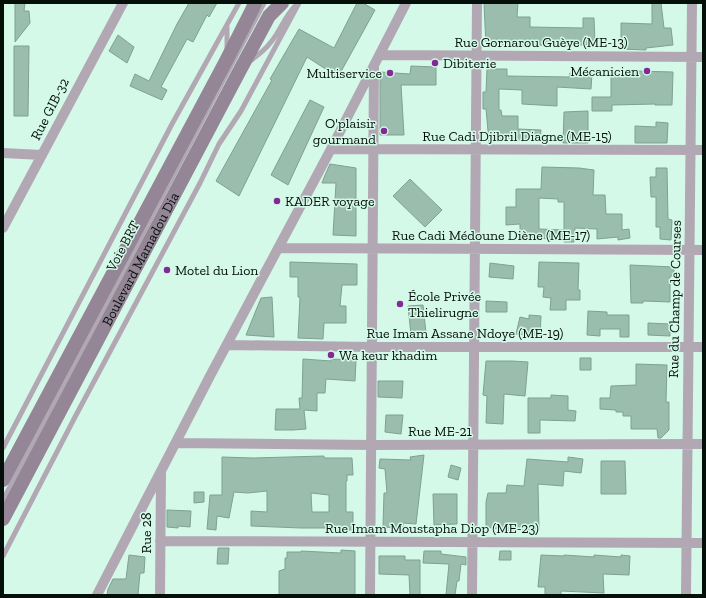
<svg xmlns="http://www.w3.org/2000/svg" width="706" height="598" font-family="'Zilla Slab',serif">
<style>
.building{fill:#9abdae;stroke:#7ea192;fill-rule:evenodd}
.lines{fill:none;stroke-linecap:round;stroke-linejoin:round}
.lane{stroke:#b2a8b4;stroke-width:5}
.street{stroke:#b2a8b4;stroke-width:10}
.secondary{stroke:#948697;stroke-width:14}
.poi-dot{fill:#832996;stroke:#d4f9e8;stroke-width:1.5}
.labels{text-anchor:middle;dominant-baseline:central;stroke-width:3;stroke-linejoin:round;paint-order:stroke}
.street-label{font-size:14px;fill:#040f0a;stroke:#d4f9e8}
.poi-label{font-size:14px;fill:#040f0a;stroke:#d4f9e8;text-anchor:start}
</style>
<rect width="100%" height="100%" fill="#d4f9e8"/>
<path class="building" d="M15 3H25L24 11H29L30 23 15 42Z
M189 3H217L209 17 207 15 193 42 187 39 161 87 167 90 162 100 130 86 135 74 149 81 177 24Z
M357 3H363L375 10 338 77 307 57 239 196 216 181 272 80 270 79 299 29 334 48Z
M484 3H518L517 17H530V27L583 28V18H594L595 44 567 46 529 45V47L519 46V45L486 46Z
M652 3H661L664 28H671L673 45 646 48V50L621 49V23L652 24Z
M118 35 134 47 127 63 109 51Z
M14 46H29L28 116H14Z
M411 66 436 67V85H401L404 135H380V72L410 74Z
M487 69H507V76L569 77 570 73 592 74 591 89 557 87V106L522 104V90L499 89V110H501L502 116H518V129L541 130 540 141 518 140 489 142 486 109H483V92H486Z
M635 71 673 72 672 105H655V104L612 105V111H592V97H611V76H635Z
M310 100 324 107 288 185 271 175Z
M588 111V143H563L564 112Z
M656 122 668 123 667 143H635V126L656 127Z
M330 164 356 168V236L333 235 336 183H322L325 175Z
M542 167 579 168 594 170 593 195H605L606 214H622V230L629 229 630 238 618 240V237L597 239V229L575 228 574 242H564V239L520 238V224L506 225V207H516V189H541ZM539 198 558 199V202H564V230L539 229Z
M656 168H667L668 219 672 220 671 240 660 239V227H656V197H651L650 177H656Z
M410 179 442 210 425 227 393 196Z
M290 262 357 264V285H342L340 306H346V323H324L323 339 298 338 300 297H298V277H290Z
M539 262 579 263 578 290H580V300H566V310H550L551 298 543 297 544 287H538Z
M490 263 514 266 513 279 489 277Z
M630 265 674 267V276H670V302L643 301V303H631Z
M272 297 274 337 246 335 261 298Z
M486 301 507 302V312H486Z
M423 305 426 333 411 335 408 306Z
M588 311 607 312V315H629V337H620V329H600V336L587 335Z
M529 315 541 316 540 337 516 334 520 317 529 319Z
M648 323 670 324V336L648 335Z
M580 358H591V370H580Z
M303 359 331 361V359L356 360 355 381 326 379 325 393H317V411L304 410 306 429 293 430H275L276 409H300L299 398H302Z
M486 361H512L528 362 525 396 504 394 503 424 486 423 487 396 483 395Z
M636 364 667 365 666 402H669V430L661 438H658L657 429H631V416H623V412H616V410L600 409V398H610L611 386 636 385Z
M378 381H403L402 398 378 397Z
M551 395 568 396V410L576 411 575 421 540 420V433H528V398H551Z
M386 415H403L401 434 385 432Z
M424 455 416 524 403 523V528L383 527 384 493H387L385 469 379 468 380 459 411 460 410 457Z
M324 456V458H352L353 475H347V481H346V512H353V530H327V528H301L251 526V511L267 512V491L248 493 234 492 229 518 217 516 216 530 207 529 210 495H222V457L253 458ZM311 493 329 495V512H312Z
M568 457 583 459 581 473 564 471 563 486 538 484 539 529 513 530 512 531 486 527V502L488 493H506L507 485 524 486 527 459 568 462Z
M601 461H625L626 494H601Z
M451 465 461 468 458 480 448 477Z
M194 492H204V502L194 503Z
M433 494H457V524L434 525Z
M167 510 191 511 190 527 178 526V528L167 527Z
M218 548H229L228 564H217Z
M341 550 355 551V595H279V571L285 569V558H287V552H301V551L341 553Z
M424 551H441V554L466 557V565L461 564 459 581H457L455 595H446L449 564 423 563Z
M500 551H511V560H499Z
M129 555 145 557 144 573H140L138 595H107L108 589 113 579H126Z
M541 555 564 556V555L594 557V555L621 557V555L630 556 629 575 603 574 604 593 561 591V595H545V587H538Z
M379 556H405V560H420V595H410L409 575 379 574Z"/>
<g class="lines">
<path class="lane" d="M227 51V27
M250 61C257 56 265 50 271 42 281 30 284 17 296 5
M3 448 172 124 239 3
M3 500 264 3
M3 556 75 417 200 183 219 144 241 111 299 3"/>
<path class="street" d="M380 55 703 57
M331 149 703 150
M3 153 42 155
M3 228 123 3
M278 248 703 250
M228 345 372 347H703
M176 443 371 445 703 444
M160 541 703 543
M97 595 210 376 331 149 406 3
M160 595 161 473
M370 595 374 67
M472 595 477 3
M686 595 692 3"/>
<g class="secondary">
<path d="M3 480 226 61 252 10 255 3"/>
<path id="s1" d="M3 519 240 70 269 16 282 3"/>
</g>
</g>
<g class="poi-dot">
<circle cx="435" cy="63" r="4"/>
<circle cx="647" cy="71" r="4"/>
<circle cx="390" cy="73" r="4"/>
<circle cx="384" cy="131" r="4"/>
<circle cx="277" cy="201" r="4"/>
<circle cx="167" cy="270" r="4"/>
<circle cx="400" cy="304" r="4"/>
<circle cx="331" cy="355" r="4"/>
</g>
<g class="labels">
<g class="street-label">
<text x="541" y="42">Rue Gornarou Guèye (ME-13)</text>
<text transform="translate(50 109) rotate(-63)">Rue GIB-32</text>
<text x="517" y="136">Rue Cadi Djibril Diagne (ME-15)</text>
<text x="491" y="235">Rue Cadi Médoune Diène (ME-17)</text>
<text transform="translate(123 246) rotate(-62)">Voie BRT</text>
<text stroke="none"><textPath href="#s1" startOffset="294">Boulevard Mamadou Dia</textPath></text>
<text transform="translate(675 299) rotate(-89)">Rue du Champ de Courses</text>
<text x="465" y="333">Rue Imam Assane Ndoye (ME-19)</text>
<text x="440" y="431">Rue ME-21</text>
<text x="432" y="528">Rue Imam Moustapha Diop (ME-23)</text>
<text transform="translate(146 533) rotate(-90)">Rue 28</text>
</g>
<g class="poi-label">
<text x="443" y="63">Dibiterie</text>
<text x="639" y="71" text-anchor="end">Mécanicien</text>
<text x="382" y="73" text-anchor="end">Multiservice</text>
<text x="376" y="123" text-anchor="end">O'plaisir<tspan x="376" dy="16">gourmand</tspan></text>
<text x="285" y="201">KADER voyage</text>
<text x="175" y="270">Motel du Lion</text>
<text x="408" y="296">École Privée<tspan x="408" dy="16">Thielirugne</tspan></text>
<text x="339" y="355">Wa keur khadim</text>
</g>
</g>
<rect width="706" height="598" fill="none" stroke="#040f0a" stroke-width="8"/>
</svg>
